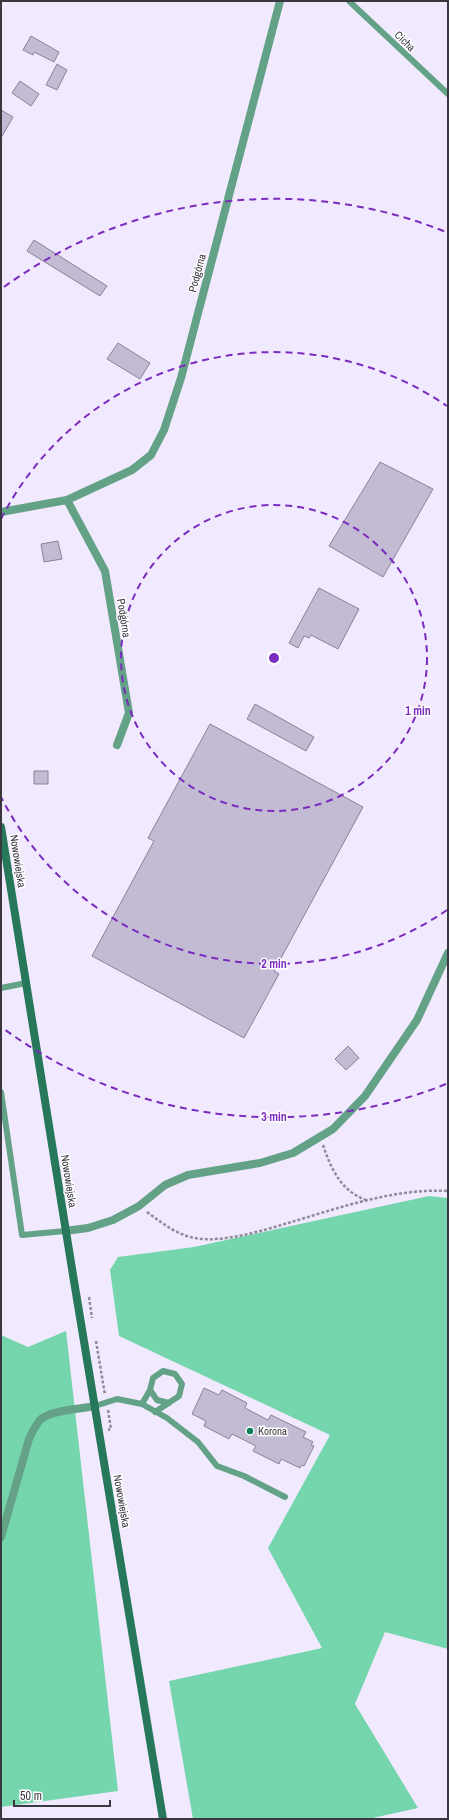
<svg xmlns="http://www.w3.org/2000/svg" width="449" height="1820" font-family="'Archivo Narrow',sans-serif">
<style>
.forest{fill:#75d5ad}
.building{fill:#c3bad3;stroke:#8a8299}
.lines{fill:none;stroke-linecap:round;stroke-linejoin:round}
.path{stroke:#908a99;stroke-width:2.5;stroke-dasharray:3 2;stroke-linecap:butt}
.lane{stroke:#64a287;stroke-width:6}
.street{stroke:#64a287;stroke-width:8}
.secondary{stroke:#27785a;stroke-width:8}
.ring{fill:none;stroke:#7b2cbf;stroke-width:2;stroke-dasharray:7 5}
.poi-dot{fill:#0d7e5a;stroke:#fff;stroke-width:1.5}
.labels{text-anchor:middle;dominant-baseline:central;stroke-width:3;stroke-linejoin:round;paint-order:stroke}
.street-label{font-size:11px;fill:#3b3741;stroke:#fff}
.poi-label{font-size:11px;fill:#3b3741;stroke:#fff;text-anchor:start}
.centre{fill:#7b2cbf;stroke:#fff;stroke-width:2}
.ring-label{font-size:12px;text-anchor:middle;font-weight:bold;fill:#7b2cbf;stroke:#fff;stroke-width:3;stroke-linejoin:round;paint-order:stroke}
</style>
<rect width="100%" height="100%" fill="#f1eafe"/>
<path class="forest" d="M429 1196 448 1198V1649L385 1632 355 1704 418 1808 368 1819H193L169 1681 322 1648 268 1548 330 1435 119 1336 110 1270 118 1257 194 1247Z
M66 1331 118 1791 1 1807V1335L28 1347Z"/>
<path class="building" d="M31 36 59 52 54 62 34 52 33 55 23 50Z
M57 64 67 70 57 90 46 85Z
M20 81 39 94 31 106 12 93Z
M1 110 13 117 1 138Z
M34 240 107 286 100 296 27 251Z
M118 343 150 363 140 379 107 359Z
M380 462 433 489 383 577 329 546Z
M58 541 62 559 44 562 41 544Z
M319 588 359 609 338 649 311 635 309 638 304 636 298 648 289 643Z
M255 704 314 737 306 751 247 719Z
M210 724 363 807 274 971 279 974 244 1038 92 956 154 841 148 838Z
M34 771H48V784H34Z
M348 1046 359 1058 346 1070 335 1059Z
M204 1388 219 1395 222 1390 247 1403 245 1408 268 1420 271 1415 306 1432 303 1437 313 1442 311 1445 314 1446 304 1466 301 1465 300 1468 281 1459 279 1464 253 1451 256 1446 232 1434 229 1439 204 1426 206 1421 192 1414Z"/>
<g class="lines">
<path class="path" d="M323 1145C331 1169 341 1191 366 1200
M147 1212C162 1223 177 1235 195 1238 223 1243 261 1231 288 1223 339 1208 394 1188 448 1191
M89 1297 92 1318
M96 1341 105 1395
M108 1410 111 1429 108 1430"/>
<path class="lane" d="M349 1 448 94
M1 988 26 983
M1 1092 22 1235 65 1231
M142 1404 150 1390
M95 1406 117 1399 142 1404 167 1418 198 1442 217 1466 244 1476 285 1497
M155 1412 179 1396 182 1384 175 1374 163 1371 153 1378 150 1390 157 1400 169 1403"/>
<path class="street" d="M67 500 105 571 129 713 117 745
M1 512 67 500 132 470 151 455 164 430 181 378 280 1
M65 1231 88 1228 113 1220 139 1206 165 1185 188 1175 260 1163 293 1153 333 1129 365 1096 417 1020 448 953
M1 1537 29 1439C32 1433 35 1426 40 1420 50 1410 81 1409 95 1406"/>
<path class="secondary" d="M1 827 73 1275 163 1819"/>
</g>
<g class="ring">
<circle cx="274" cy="658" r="153"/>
<path d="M447 910A306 306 0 0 1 1 797M1 519A306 306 0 0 1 447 406"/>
<path d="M446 1084A459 459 0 0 1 4 1029M4 287A459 459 0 0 1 446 232"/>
</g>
<circle class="poi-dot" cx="250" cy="1431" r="4"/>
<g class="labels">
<g class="street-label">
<text transform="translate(405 41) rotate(45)">Cicha</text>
<text transform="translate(197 273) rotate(-75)">Podgórna</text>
<text transform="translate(124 618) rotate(81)">Podgórna</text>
<text transform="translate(18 861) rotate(81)">Nowowiejska</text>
<text transform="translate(69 1181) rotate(81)">Nowowiejska</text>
<text transform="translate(122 1501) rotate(80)">Nowowiejska</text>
</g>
<g class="poi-label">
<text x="258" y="1431">Korona</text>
</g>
</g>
<circle cx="274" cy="658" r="6" class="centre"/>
<g class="ring-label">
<text x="418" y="715">1 min</text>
<text x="274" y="968">2 min</text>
<text x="274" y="1121">3 min</text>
</g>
<rect width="449" height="1820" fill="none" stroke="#3b3741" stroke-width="4"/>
<path d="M14 1800v6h96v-6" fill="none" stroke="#3b3741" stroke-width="2"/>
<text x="20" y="1800" font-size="12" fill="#3b3741" stroke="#ffffff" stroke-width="3" paint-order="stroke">50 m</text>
</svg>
